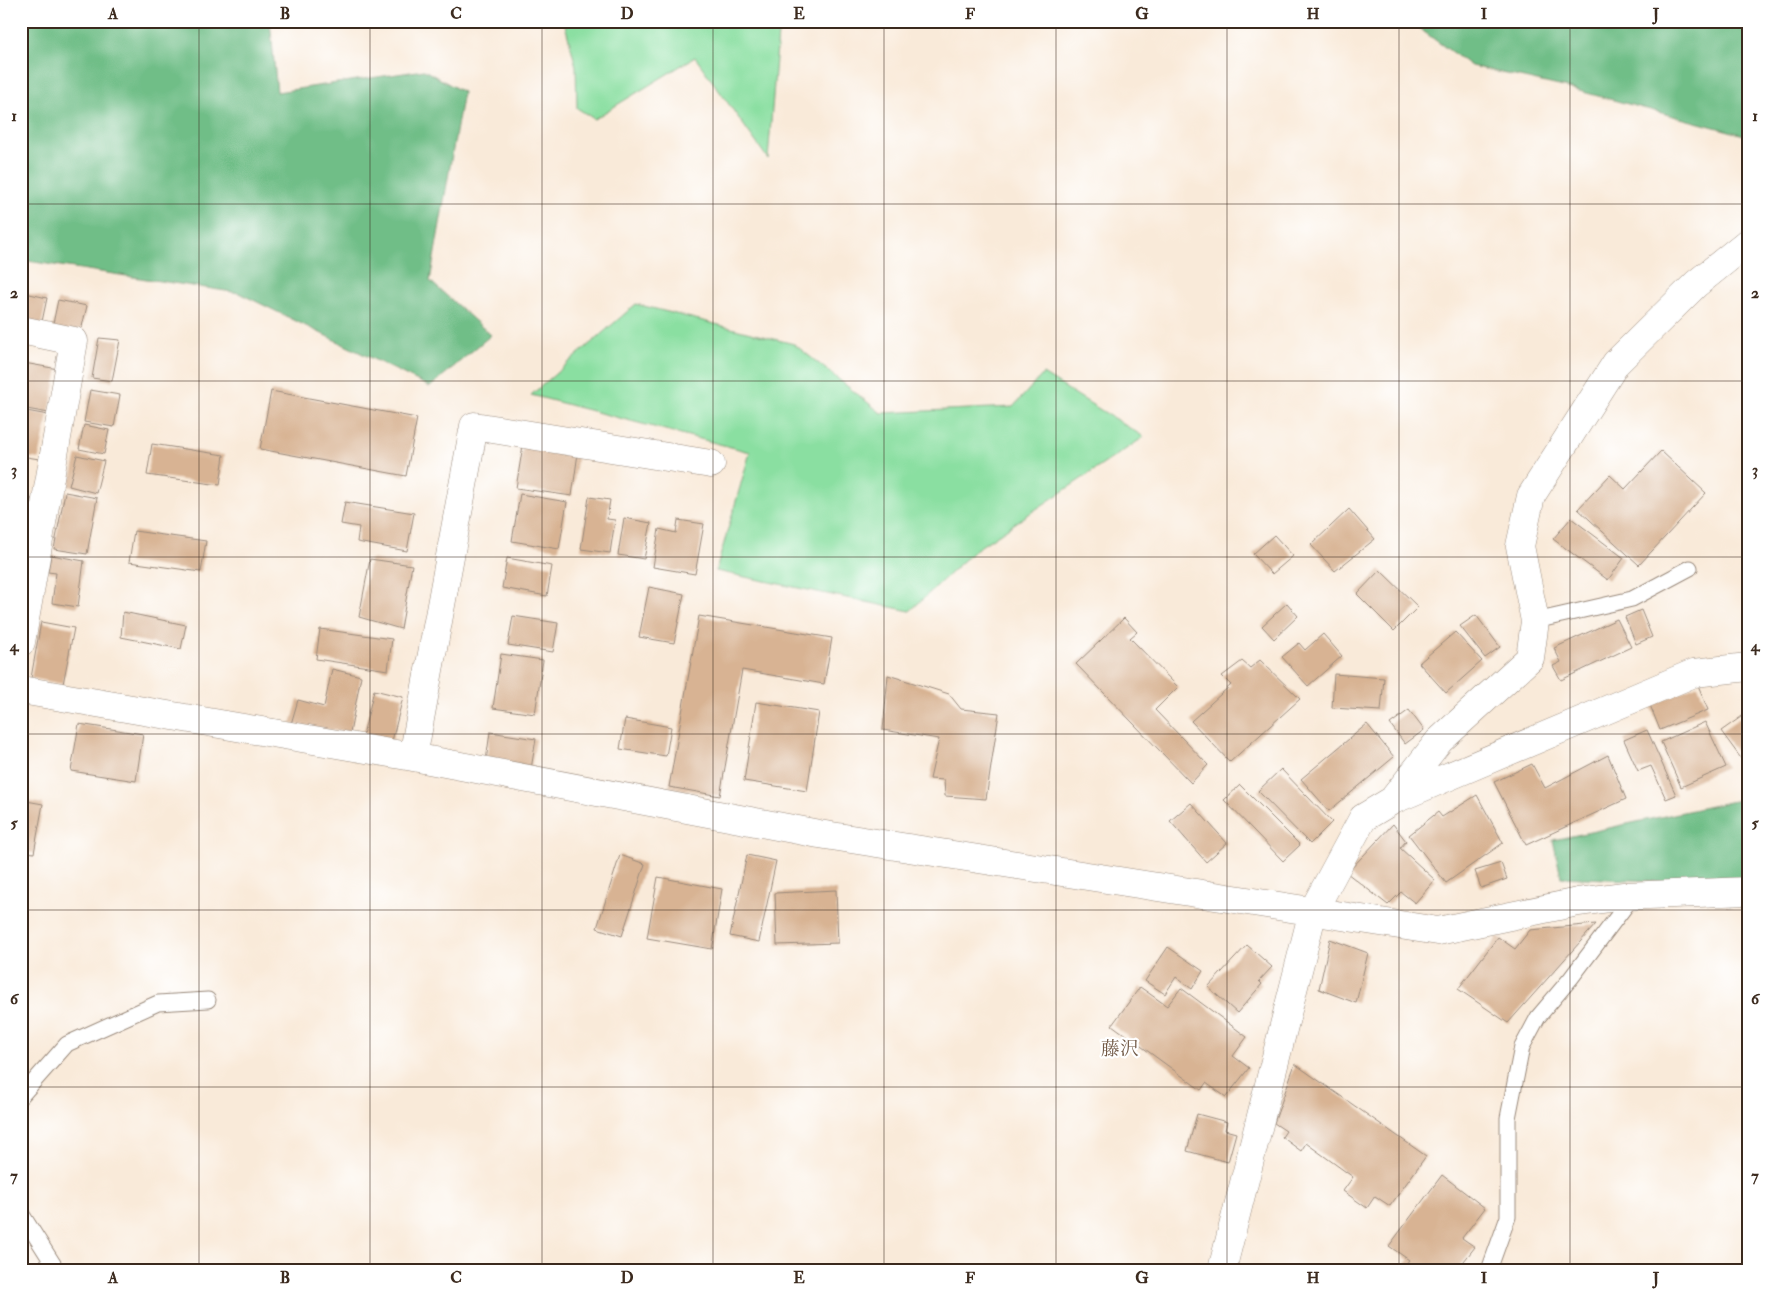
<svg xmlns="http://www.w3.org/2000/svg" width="1769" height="1291" font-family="'IM FELL Double Pica','Noto Serif JP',serif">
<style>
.green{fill:#8adfa1;stroke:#628460}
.forest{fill:#6fbe87;stroke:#557452}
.building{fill:#d8b393}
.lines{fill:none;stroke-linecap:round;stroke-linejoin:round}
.service-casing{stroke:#9a8a7c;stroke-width:17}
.minor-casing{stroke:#9a8a7c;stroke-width:29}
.service{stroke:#fff;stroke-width:15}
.minor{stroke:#fff;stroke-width:28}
.grid{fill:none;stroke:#3b2a1e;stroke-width:1;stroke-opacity:0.55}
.labels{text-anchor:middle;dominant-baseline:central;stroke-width:4.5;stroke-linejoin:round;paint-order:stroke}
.neighbourhood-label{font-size:19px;fill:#725a47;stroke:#fff}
.neatline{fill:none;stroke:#3b2a1e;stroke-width:2}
.grid-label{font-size:16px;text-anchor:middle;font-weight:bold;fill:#3b2a1e}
</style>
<rect width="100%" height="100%" fill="#fff"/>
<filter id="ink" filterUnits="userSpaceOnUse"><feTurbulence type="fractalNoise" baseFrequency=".02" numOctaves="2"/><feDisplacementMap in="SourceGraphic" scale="10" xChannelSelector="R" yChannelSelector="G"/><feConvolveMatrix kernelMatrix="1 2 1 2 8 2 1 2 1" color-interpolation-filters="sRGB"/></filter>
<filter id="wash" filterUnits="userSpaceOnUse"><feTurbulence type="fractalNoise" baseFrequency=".0096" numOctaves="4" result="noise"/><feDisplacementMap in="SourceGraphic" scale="20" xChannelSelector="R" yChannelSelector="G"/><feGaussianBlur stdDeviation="1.12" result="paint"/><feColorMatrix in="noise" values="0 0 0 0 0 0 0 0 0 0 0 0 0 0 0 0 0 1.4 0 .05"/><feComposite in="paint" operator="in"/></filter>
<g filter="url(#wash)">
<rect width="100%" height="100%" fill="#f9ead9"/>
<path class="green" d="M564 21H779L768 159 695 57 594 119 577 108 576 66Z
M636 304 794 344 881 413 1013 407 1043 374 1144 437 975 550 910 611 716 571 750 452 531 395Z"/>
<path class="forest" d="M21 21H270L277 92 424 70 463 92 430 281 491 335 430 387 239 293 21 260Z
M1409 21H1748V136L1568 88 1471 66Z
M1748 798V885L1561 877 1553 840Z"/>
<g id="blocks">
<path class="building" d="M21 292 47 298 40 331 21 327Z
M58 300 87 306 79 339 51 333Z
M99 338 120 340 112 381 92 378Z
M24 363 58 369 49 413 21 408V376Z
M90 390 120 395 114 427 84 422Z
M271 391 417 418 406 476 260 449Z
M21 410 48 415 39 459 21 456Z
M84 425 109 430 104 454 79 449Z
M152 444 224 455 220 485 147 475Z
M523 445 578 453 572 496 516 488Z
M1661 451 1706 493 1639 565 1578 509 1610 475 1625 489Z
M77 455 104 461 96 493 69 486Z
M65 492 97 498 87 554 54 549Z
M520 494 567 502 559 549 512 541Z
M21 497 32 499 27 526 21 524Z
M589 497 610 500 607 519 615 520 610 553 581 549Z
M345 502 414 513 407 551 357 542 359 527 341 524Z
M1349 509 1375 539 1335 571 1311 545Z
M624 518 651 523 644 559 618 555Z
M1571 518 1624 558 1608 580 1553 539Z
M678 520 704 524 695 574 653 567 659 529 676 533Z
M134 531 206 541 201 572 129 562Z
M21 532 25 533 22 549H21Z
M1274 535 1293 556 1272 574 1253 554Z
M51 555 84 561 78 607 52 603 56 573 48 572Z
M507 558 552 566 547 596 502 588Z
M370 559 412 565 401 629 359 617Z
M1380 570 1418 607 1394 631 1357 594Z
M649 587 684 594 674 643 639 637Z
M1287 603 1298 616 1274 639 1262 626Z
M1641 610 1652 637 1636 644 1625 617Z
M123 612 186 625 181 649 121 637Z
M1476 615 1500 647 1485 658 1460 626Z
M513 616 558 623 553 652 508 645Z
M699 616 832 638 824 684 742 670 720 796 669 787Z
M1124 618 1137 632 1130 638 1178 687 1155 710 1208 765 1191 783 1076 664Z
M1617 619 1631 647 1561 680 1553 666 1561 662 1554 648Z
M41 622 74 628 63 684 31 678Z
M320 629 392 639 388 670 316 659Z
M1455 632 1482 661 1446 693 1419 663Z
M1323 634 1342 656 1308 686 1282 657 1299 643 1305 650Z
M501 654 543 660 535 714 493 708Z
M1260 660 1300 699 1230 762 1191 721 1231 685 1222 676 1242 661 1250 668Z
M332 669 361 676 350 733 291 724 298 700 324 707Z
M1334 674 1384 678 1381 711 1332 708Z
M888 675 949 694 961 709 999 713 986 799 945 796 944 780 930 779 939 739 883 730Z
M1698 685 1708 710 1660 730 1650 705Z
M374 690 403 697 392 741 363 735Z
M756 702 819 712 807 791 744 781Z
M1409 710 1424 730 1405 744 1390 724Z
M1748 712V768L1721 731Z
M625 719 671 727 666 756 620 749Z
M1705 722 1726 767 1681 787 1661 742Z
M79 724 143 734 136 781 71 771Z
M1367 724 1394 757 1329 811 1301 779Z
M1647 730 1676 795 1666 799 1651 766 1638 771 1624 740Z
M490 732 536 739 531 769 486 761Z
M1608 755 1626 799 1526 845 1494 782 1532 764 1545 788Z
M1281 769 1332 822 1310 844 1258 791Z
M1240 785 1300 845 1283 861 1224 800Z
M1477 795 1503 843 1446 883 1409 835 1438 812 1442 817Z
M21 800 43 804 34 853 21 851Z
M1191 803 1227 843 1206 862 1170 821Z
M1393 824 1406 841 1400 848 1435 880 1415 903 1401 892 1388 905 1347 873Z
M620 855 645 864 622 936 597 928Z
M747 855 776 861 759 942 730 936Z
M1501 863 1507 879 1481 888 1475 871Z
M658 877 722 889 712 949 647 938Z
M836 890 838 943 777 945 775 893Z
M1596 924 1508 1023 1458 989 1498 937 1515 949 1530 930Z
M1330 939 1368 953 1356 1003 1319 989Z
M1247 945 1272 967 1259 981 1262 984 1237 1013 1208 987Z
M1168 947 1203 971 1192 989 1176 977 1165 994 1145 981Z
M1140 987 1167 1006 1181 988 1247 1037 1233 1056 1249 1068 1226 1097 1206 1083 1201 1090 1112 1025Z
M1295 1064 1426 1156 1390 1206 1375 1196 1367 1208 1343 1191 1353 1177 1306 1143 1301 1151 1282 1137 1286 1131 1274 1123Z
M1197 1114 1227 1122 1225 1130 1236 1133 1228 1162 1187 1151Z
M1442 1175 1485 1208 1462 1238 1475 1247 1457 1270H1401L1409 1260 1389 1246Z"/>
</g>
</g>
<g filter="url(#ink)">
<use href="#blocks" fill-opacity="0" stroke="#9a8a7c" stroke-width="1"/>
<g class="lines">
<defs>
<path id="service" d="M1535 621 1632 599 1690 568
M21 1096 67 1044 158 1003 208 1000
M21 1213 57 1270
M1489 1270 1508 1217V1118L1522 1047 1538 1017 1571 978 1633 896"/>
<path id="minor" d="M21 330 74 341 21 642
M21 690 413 757 819 834 1438 931 1578 902 1624 896 1748 891
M413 757 474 426 711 464
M1395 797 1439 741 1530 658 1535 621 1520 546 1531 496 1616 363 1696 284 1748 242
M1222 1270 1313 911 1363 818 1393 800 1694 673 1748 667"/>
</defs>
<use href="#service" class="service-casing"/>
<use href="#minor" class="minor-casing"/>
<use href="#service" class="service"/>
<use href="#minor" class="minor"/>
</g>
</g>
<path class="grid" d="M199 21V1270M370 21V1270M542 21V1270M713 21V1270M884 21V1270M1056 21V1270M1227 21V1270M1399 21V1270M1570 21V1270M21 204H1748M21 381H1748M21 557H1748M21 734H1748M21 910H1748M21 1087H1748"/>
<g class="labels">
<g class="neighbourhood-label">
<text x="1120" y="1049">藤沢</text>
</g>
</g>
<rect width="1769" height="1291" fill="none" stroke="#fff" stroke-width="55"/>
<rect x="28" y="28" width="1714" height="1236" class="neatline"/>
<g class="grid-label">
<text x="113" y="19">A</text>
<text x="285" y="19">B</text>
<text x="456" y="19">C</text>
<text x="627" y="19">D</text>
<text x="799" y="19">E</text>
<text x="970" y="19">F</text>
<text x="1142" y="19">G</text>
<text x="1313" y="19">H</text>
<text x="1484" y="19">I</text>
<text x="1656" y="19">J</text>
<text x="14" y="121">1</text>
<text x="1755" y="121">1</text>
<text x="14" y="298">2</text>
<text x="1755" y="298">2</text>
<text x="14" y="475">3</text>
<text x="1755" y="475">3</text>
<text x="14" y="651">4</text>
<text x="1755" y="651">4</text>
<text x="14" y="828">5</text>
<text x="1755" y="828">5</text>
<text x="14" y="1004">6</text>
<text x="1755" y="1004">6</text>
<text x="14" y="1181">7</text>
<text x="1755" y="1181">7</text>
<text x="113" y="1283">A</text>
<text x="285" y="1283">B</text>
<text x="456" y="1283">C</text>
<text x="627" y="1283">D</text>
<text x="799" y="1283">E</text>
<text x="970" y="1283">F</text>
<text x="1142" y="1283">G</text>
<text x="1313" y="1283">H</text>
<text x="1484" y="1283">I</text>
<text x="1656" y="1283">J</text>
</g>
</svg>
